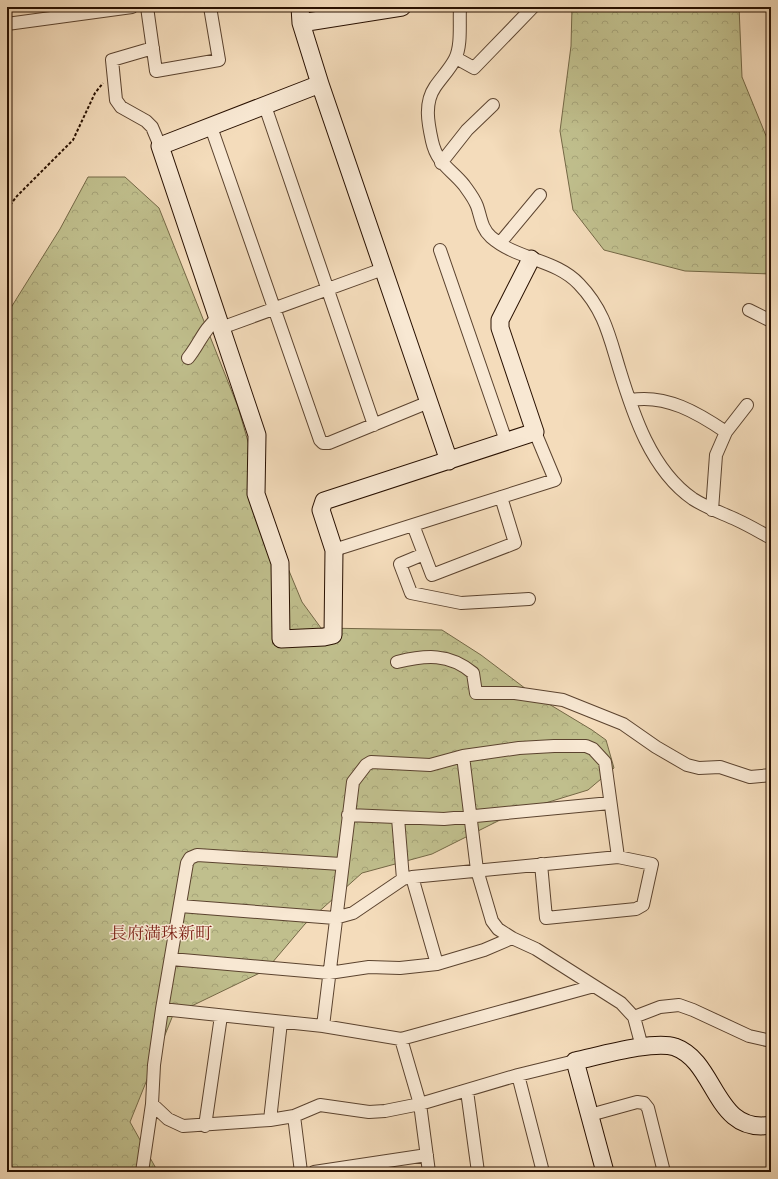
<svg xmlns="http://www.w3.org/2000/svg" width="778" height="1179" font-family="Vollkorn,'Noto Serif JP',serif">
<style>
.forest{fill:url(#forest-crowns);stroke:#746846}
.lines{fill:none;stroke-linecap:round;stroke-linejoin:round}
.street-casing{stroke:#5b432f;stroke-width:14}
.secondary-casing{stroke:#281000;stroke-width:19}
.path{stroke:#281000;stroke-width:2;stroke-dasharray:3 2;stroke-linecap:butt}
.street{stroke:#f8e8d3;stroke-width:12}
.secondary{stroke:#f8e8d3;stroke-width:17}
.labels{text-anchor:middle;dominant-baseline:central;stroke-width:3;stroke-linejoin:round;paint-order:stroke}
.quarter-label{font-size:17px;fill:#7a1f14;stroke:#f8e8d3}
</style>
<defs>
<pattern id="forest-crowns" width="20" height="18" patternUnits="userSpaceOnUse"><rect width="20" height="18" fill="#c0bf8d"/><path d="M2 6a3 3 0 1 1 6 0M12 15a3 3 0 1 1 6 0" fill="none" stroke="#a5a378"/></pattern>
</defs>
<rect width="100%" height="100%" fill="#f4dcbb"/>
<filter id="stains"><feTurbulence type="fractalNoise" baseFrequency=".005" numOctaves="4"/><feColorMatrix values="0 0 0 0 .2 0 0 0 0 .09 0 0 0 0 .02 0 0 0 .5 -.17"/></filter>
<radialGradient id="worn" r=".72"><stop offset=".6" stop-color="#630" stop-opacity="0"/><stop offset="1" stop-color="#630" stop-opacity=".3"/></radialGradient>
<path class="forest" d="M572 7H739L742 77 771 148V274L685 271 604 250 573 210 560 131 571 46Z
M88 177H125L159 208 238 407 277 542 302 602 321 628 442 630 481 655 534 695 592 730 606 740 614 768 588 790 516 812 432 854 362 873 305 924 266 970 173 1015 130 1122 158 1172H7V314L60 229Z"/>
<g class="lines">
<defs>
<path id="street" d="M147 7 156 71 219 60 210 7
M460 7C459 23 462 45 455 59 450 69 441 78 435 87 424 103 428 123 432 141 437 164 451 169 464 185 469 192 474 198 477 206 481 217 481 228 491 237 517 260 556 259 579 284 604 310 609 335 619 368 633 414 651 470 693 499 707 508 722 513 737 520 748 525 760 532 771 538
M7 24 132 7
M153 48 112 60 116 100 121 107 146 121 152 127 160 146
M456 58 474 68 533 7
M265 106 374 425
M211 127 320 440 323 443H329L429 402
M441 163 467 130 493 105
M500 243 540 195
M440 250 506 441
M749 310 771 321
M221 328 383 269
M188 358C199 345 204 328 218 318
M631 400C666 394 698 413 726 432
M712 510 716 455 726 432 747 405
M413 525 432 575 515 543 501 497
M334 550 555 480 535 432
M424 554 400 564 411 593 461 603 529 599
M397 662C426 655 449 653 473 673L476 693H515L563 700 623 724 656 747 687 765 699 768 720 767 750 777 771 775
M463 756 477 870 492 921 498 929 512 938 536 949 621 1003 634 1017 642 1047
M348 815 444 819 610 803
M398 818 403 879
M412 877 437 964
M180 906 335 918 353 913 403 879 412 877 618 857 652 864 643 905 636 909 546 918 541 864
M171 959 329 973 369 967 400 968 437 964 484 950 512 938
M162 1009 323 1026 401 1039 594 986
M634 1017 660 1007 679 1005 693 1010 749 1036 771 1041
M323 1026 353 782 366 765 371 762 430 765 463 756 519 748 554 746H586L593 749 605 762 618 857
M401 1039 420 1104 429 1172
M518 1075 543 1172
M467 1091 478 1172
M152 1104 168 1119 183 1126 270 1120 294 1116 320 1105 369 1112 385 1111 420 1104 518 1075 575 1061
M590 1115 637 1102 644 1103 648 1108 664 1172
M294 1116 301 1172
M270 1120 281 1022
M205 1126 221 1016
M142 1172 152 1104 154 1065 162 1009 187 863 190 858 197 855 341 864
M314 1172 427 1155"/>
<path id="secondary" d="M300 7 301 23 320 84 449 461
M301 23 402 7
M320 84 160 146 257 435 256 494 280 563 281 639 324 637 333 635 334 550 321 510 324 501 535 432 500 328V320L531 259
M605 1172 575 1061C599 1056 653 1040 675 1047 717 1062 714 1135 771 1125"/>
</defs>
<use href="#street" class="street-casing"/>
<use href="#secondary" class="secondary-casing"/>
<path class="path" d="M7 209 17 196 73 140 95 93 103 83"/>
<use href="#street" class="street"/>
<use href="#secondary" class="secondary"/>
</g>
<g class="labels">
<g class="quarter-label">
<text x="161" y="934">長府満珠新町</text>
</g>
</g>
<rect width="778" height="1179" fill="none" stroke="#f4dcbb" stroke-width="24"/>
<rect x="8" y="8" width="762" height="1163" fill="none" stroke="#281000" stroke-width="2"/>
<rect x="12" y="12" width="754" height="1155" fill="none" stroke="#281000"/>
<rect width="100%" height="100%" filter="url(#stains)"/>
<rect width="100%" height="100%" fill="url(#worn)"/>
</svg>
